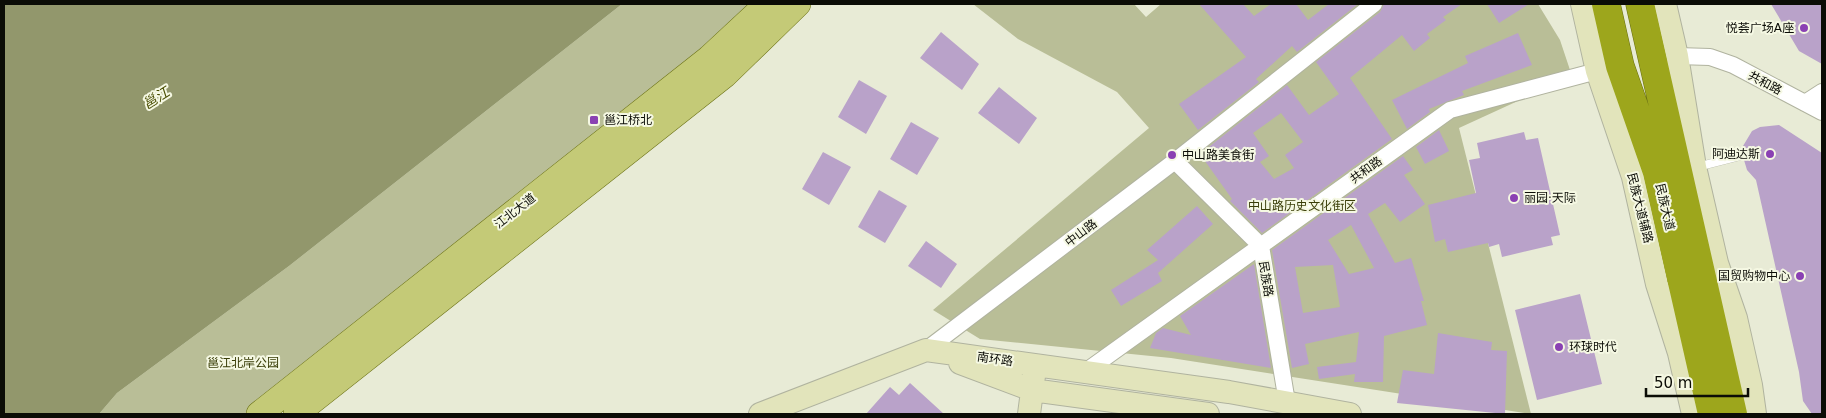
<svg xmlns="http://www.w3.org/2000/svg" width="1826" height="418" font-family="'DejaVu Sans','Noto Sans SC',sans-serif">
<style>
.green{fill:#b9be97}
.water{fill:#92976c}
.building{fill:#b9a2c9;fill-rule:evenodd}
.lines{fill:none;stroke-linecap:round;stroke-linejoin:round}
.lane-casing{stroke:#b0b39f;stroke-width:9}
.street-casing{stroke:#b0b39f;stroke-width:18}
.secondary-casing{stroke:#b0b39f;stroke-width:24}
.primary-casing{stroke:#6a7014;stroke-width:26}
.highway-casing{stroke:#6a7014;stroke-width:29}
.lane{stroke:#fff;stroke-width:8}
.street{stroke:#fff;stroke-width:16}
.secondary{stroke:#e2e4bb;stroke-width:22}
.primary{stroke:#c4ca77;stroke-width:25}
.highway{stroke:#9da61c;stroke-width:28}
.poi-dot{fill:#8a41b3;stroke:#f5f8e3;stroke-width:2}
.labels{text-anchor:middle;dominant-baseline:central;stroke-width:4;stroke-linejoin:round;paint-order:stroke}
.poi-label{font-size:12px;fill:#0b0c06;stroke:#f5f8e3;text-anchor:start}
.street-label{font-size:12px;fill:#0b0c06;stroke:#f5f8e3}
.park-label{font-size:12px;fill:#393d07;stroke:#f5f8e3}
.water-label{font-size:14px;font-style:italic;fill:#484c00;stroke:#f5f8e3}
</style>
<rect width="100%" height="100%" fill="#e8ebd6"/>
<path class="green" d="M622 4H767L259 414H99L117 393 289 266Z
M973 4H1134L1146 17 1161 4H1538L1560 40 1572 76 1459 128 1531 414 1171 358 980 339 933 310 1149 128 1117 92 1018 39Z"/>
<path class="water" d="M4 4H622L289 266 117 393 99 414H4Z"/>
<path class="building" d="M1199 4H1243L1254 16 1271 4H1296L1308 20 1329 4H1358L1297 52 1292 46 1256 79 1259 82 1198 130 1179 104 1246 57Z
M1384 4H1462L1443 17 1446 20 1427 34 1430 38 1414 51 1402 35 1350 78 1392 139 1262 233 1230 201 1232 199 1200 154 1287 85 1309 115 1339 94 1316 62 1380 12ZM1281 113 1303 142 1285 155 1294 168 1274 179 1260 162 1269 156 1253 133Z
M1487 4H1529L1499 23Z
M1771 4H1822V64L1799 51Z
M941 32 979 64 962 90 920 58Z
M1518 33 1532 65 1462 91 1464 95 1429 109 1430 112 1407 129 1392 100 1468 63 1465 56Z
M859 80 887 96 866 134 838 117Z
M999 87 1037 118 1019 144 978 113Z
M911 122 939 138 917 175 890 159Z
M1779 125 1822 153V414H1812L1803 401 1799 372 1756 180 1747 170 1744 160 1746 155 1743 146 1752 131 1760 127Z
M1439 130 1449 151 1425 164 1416 147Z
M1524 132 1526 140 1538 138 1560 235 1551 237 1553 245 1502 257 1499 244 1489 247 1488 243 1448 252 1445 239 1435 242 1428 205 1476 193 1469 160 1480 158 1477 143Z
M823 152 851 167 829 205 802 189Z
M1403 156 1413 170 1404 175 1425 204 1400 222 1385 203 1368 214 1395 263 1411 258 1424 301H1421L1427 325 1384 336 1383 382H1354L1355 374 1319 379 1317 367 1356 362 1359 332 1305 344 1309 364 1292 368 1272 250ZM1351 225 1374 268 1349 274 1328 240ZM1333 265 1340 307 1303 313 1295 267Z
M879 190 907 206 885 243 858 227Z
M1197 206 1213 224 1158 273 1162 281 1121 306 1111 290 1158 260 1147 250Z
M926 241 957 264 941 288 908 266Z
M1254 264 1271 368 1150 348 1156 333 1163 328 1191 335 1180 316Z
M1580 294 1602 384 1537 400 1515 310Z
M1438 333 1492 342 1491 350 1507 351 1505 414 1397 403 1403 370 1434 374Z
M910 383 944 414H866L890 387 899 395Z"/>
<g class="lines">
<defs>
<path id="lane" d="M1697 167 1740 156"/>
<path id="street" d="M1677 56 1710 57 1733 65 1822 112
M1805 103 1822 92
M1175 161 1261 246 1287 402
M926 350 1175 161 1374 4
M1085 372 1450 110 1597 71"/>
<path id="secondary" d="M1582 4 1597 71 1633 177 1657 284 1679 353 1693 414
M1665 4 1677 56 1695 167 1717 263 1736 318 1751 385 1755 414
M960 363 1032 390 1208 414
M760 414 926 350 1229 392 1350 414
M1029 414 1034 376"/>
<path id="primary" d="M259 414 709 58 767 4
M296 414 725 75 798 4"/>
<path id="highway" d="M1606 4 1620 66 1657 172 1712 414
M1640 4 1733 414"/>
</defs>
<use href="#lane" class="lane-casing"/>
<use href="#street" class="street-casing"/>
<use href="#secondary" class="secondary-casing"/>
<use href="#primary" class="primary-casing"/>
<use href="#highway" class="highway-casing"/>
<use href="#lane" class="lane"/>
<use href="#street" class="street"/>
<use href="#secondary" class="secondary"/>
<use href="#primary" class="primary"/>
<use href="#highway" class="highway"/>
</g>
<g class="poi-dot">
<circle cx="1804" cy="28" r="5"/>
<rect x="589" y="115" width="10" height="10" rx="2.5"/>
<circle cx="1770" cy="154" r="5"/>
<circle cx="1172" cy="155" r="5"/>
<circle cx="1514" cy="198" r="5"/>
<circle cx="1800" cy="276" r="5"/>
<circle cx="1559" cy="347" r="5"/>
</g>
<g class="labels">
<g class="poi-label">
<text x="1794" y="28" text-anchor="end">悦荟广场A座</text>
<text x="604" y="120">邕江桥北</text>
<text x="1760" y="154" text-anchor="end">阿迪达斯</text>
<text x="1182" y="155">中山路美食街</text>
<text x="1524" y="198">丽园·天际</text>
<text x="1790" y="276" text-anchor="end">国贸购物中心</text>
<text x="1569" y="347">环球时代</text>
</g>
<g class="street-label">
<text transform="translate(1765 83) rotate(28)">共和路</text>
<text transform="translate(1366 170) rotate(-36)">共和路</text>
<text transform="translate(1665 207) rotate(77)">民族大道</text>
<text transform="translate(1640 208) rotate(76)">民族大道辅路</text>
<text transform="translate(515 211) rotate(-38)">江北大道</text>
<text transform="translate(1081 233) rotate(-37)">中山路</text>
<text transform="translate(1266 279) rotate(81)">民族路</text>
<text transform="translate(995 359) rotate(8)">南环路</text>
</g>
<g class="park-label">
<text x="1302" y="206">中山路历史文化街区</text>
<text x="243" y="363">邕江北岸公园</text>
</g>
<g class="water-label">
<text transform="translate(156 98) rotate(-32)">邕江</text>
</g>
</g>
<rect width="1826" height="418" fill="none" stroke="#0b0c06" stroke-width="10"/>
<path d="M1646 388v8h102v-8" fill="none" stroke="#0b0c06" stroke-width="2.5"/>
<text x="1654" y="388" font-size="15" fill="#0b0c06" stroke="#f5f8e3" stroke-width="4" paint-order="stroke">50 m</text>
</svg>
